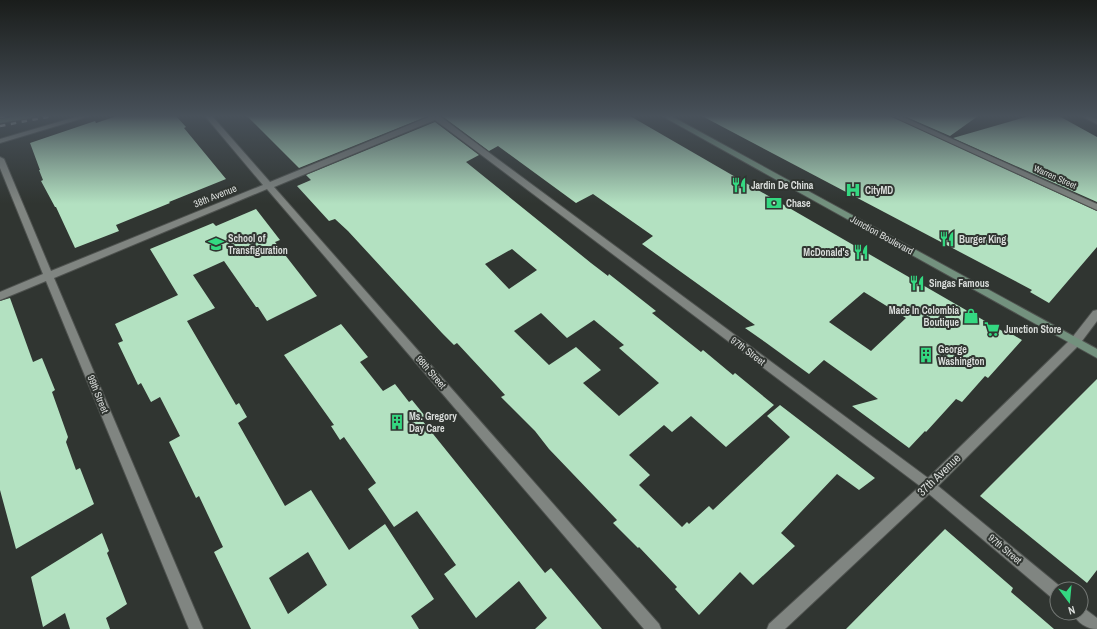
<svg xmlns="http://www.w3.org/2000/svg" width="1097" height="629" font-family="'Archivo Narrow',sans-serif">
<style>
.building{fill:#b3e1c1;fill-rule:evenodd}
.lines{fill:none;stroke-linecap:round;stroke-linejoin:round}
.minor-casing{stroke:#4e524f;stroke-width:2}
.secondary-casing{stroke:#4e524f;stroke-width:2}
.minor{fill:#808581;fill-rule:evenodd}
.secondary{fill:#73917e;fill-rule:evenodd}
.rail{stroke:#c4c7c5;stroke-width:2.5;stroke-dasharray:5.5 5.5;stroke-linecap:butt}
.labels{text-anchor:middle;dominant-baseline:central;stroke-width:4;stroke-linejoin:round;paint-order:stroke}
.far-street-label{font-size:9px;fill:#dadddb;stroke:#303531}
.poi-label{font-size:10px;font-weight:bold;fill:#dadddb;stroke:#303531;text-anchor:start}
.street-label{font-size:10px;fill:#dadddb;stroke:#303531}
.near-street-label{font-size:12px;fill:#dadddb;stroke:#303531}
</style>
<rect width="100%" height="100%" fill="#303531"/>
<path class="building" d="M117 116H176L186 127 184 128 226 179 169 202 170 203 116 225 119 231 75 248 56 207H55L41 181 43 180 39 170H40L30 143 95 121 96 123Z
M247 116H428L299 168Z
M442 116H630L1004 332 1005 330 1022 340 988 378 985 376 962 402 956 399 926 432 925 431 909 448 852 406 878 399 824 360 809 374 765 342 745 328 755 325 642 244 653 236 593 194 576 203 498 146 489 151ZM864 292 906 318 871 351 829 322Z
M702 116H891L1097 211V247L1049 303 1030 292 1032 290Z
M904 116H978L950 136Z
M1029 116H1059L1097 137V202L953 138Z
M435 122 479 155 466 162 591 263 608 276 609 274 656 311 652 313 701 352 703 350 733 375 735 373 774 405 726 447 691 416 672 432 664 425 629 455 650 475 639 485 682 527 687 522 689 524 709 506 713 510 790 437 767 416 780 405 875 478 859 490 837 474 781 533 795 546 753 585 740 572 699 615 675 589 677 587 639 547 638 548 613 523 617 520 549 449 535 431 501 397 505 395 496 385 457 343 454 345 442 333 348 231 335 219 329 221 297 186 311 180 306 175ZM512 249 537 270 509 289 485 264ZM541 313 567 338 594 320 624 345 619 348 659 383 619 416 583 383 601 370 576 347 549 365 514 331Z
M256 209 280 240 275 242 317 296 267 321 258 307H256L224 261 193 275 215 308 187 321 236 405 239 403 247 417 238 423 285 506 311 490 349 550 385 524 434 599 411 616 419 629H251L214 552 223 547 199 496 196 498 169 442 180 436 160 397 151 402 141 383 138 385 118 343 123 341 115 324 178 295 150 249 213 223 216 226ZM308 552 327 585 288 614 269 578Z
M10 298 33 362 42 358 55 390 52 392 68 437 66 442 76 470 80 468 94 504 16 549 0 490V301Z
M341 324 368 357 360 362 383 391 395 384 409 402 412 400 425 416 421 419 545 573 551 568 602 629H535L547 618 519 581 476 618 444 574 456 565 417 511 394 527 368 489 376 483 344 437 340 440 331 426 334 425 284 355Z
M1097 379V570L1087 583 980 496Z
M945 529 1013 588 1011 592 1054 629H846Z
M102 533 109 551 107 553 127 604 106 618 110 629H70L65 613 43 627 31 577Z"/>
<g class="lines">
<defs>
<path id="minor" d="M79 116H90L0 143V139Z
M205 116H212L270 182 431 116H441V117L928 478 1071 339 1093 311 1097 310V321L1079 345 938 486 1062 588 1057 589V600L1052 598 929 494 785 629H767L769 624 920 486 435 120 274 187 659 624 661 629H644L267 189 54 278 203 629H189L46 281 0 300V292L43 274 0 168V157L4 159 51 271 263 185Z
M892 116H901L1097 204V210Z
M1081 116H1090L1097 119V124Z
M1081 606 1097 618V629C1087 629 1077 623 1073 613H1081Z"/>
<path id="secondary" d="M19 116H34L30 118 0 123V119Z
M662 116H671L1097 349V358Z"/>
</defs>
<use href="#minor" class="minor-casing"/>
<use href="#secondary" class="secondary-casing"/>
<use href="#minor" class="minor"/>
<use href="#secondary" class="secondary"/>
<path class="rail" d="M0 117 8 116
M0 126 52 116"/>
</g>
<linearGradient id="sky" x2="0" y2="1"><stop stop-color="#1a1d1b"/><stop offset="0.57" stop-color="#48515a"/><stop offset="1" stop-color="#48515a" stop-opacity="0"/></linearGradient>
<rect width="1097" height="204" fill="url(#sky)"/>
<defs>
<symbol id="restaurant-bare" viewBox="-9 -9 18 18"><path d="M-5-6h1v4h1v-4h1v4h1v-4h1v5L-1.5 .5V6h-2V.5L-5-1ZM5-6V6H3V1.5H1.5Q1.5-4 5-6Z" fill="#34d881" stroke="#303531" stroke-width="2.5" paint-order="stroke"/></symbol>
<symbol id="hospital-bare" viewBox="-9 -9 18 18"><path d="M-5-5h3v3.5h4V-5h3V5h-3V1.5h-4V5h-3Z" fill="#34d881" stroke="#303531" stroke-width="2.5" paint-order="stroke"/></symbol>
<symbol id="bank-bare" viewBox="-9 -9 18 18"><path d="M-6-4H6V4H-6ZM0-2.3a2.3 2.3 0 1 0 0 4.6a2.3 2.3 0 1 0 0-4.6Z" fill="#34d881" stroke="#303531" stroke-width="2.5" paint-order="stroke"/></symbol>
<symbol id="school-bare" viewBox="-9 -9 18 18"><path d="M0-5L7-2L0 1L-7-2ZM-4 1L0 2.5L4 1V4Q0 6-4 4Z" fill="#34d881" stroke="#303531" stroke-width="2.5" paint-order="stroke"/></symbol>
<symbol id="shop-bare" viewBox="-9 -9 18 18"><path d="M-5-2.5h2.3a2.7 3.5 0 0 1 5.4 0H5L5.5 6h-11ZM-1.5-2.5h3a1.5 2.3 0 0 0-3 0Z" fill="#34d881" stroke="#303531" stroke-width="2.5" paint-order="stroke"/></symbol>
<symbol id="supermarket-bare" viewBox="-9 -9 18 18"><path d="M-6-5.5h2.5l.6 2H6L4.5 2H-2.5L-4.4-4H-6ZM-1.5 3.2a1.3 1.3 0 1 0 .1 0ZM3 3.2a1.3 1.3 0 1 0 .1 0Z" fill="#34d881" stroke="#303531" stroke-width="2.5" paint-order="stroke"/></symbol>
<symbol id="building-bare" viewBox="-9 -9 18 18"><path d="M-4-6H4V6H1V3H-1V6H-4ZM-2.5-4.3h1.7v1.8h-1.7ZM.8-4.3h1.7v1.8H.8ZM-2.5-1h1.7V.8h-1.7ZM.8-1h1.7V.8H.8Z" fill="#34d881" stroke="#303531" stroke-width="2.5" paint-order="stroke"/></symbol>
</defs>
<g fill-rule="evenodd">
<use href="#restaurant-bare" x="728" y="174" width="22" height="22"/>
<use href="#hospital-bare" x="842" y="179" width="22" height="22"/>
<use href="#bank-bare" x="763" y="192" width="22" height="22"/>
<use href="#restaurant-bare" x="936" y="228" width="22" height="22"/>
<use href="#school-bare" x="205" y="233" width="22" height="22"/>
<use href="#restaurant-bare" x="850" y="241" width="22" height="22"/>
<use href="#restaurant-bare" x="906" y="272" width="22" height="22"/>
<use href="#shop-bare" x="960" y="305" width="22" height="22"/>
<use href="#supermarket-bare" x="981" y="318" width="22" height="22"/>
<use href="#building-bare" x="915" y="344" width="22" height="22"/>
<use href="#building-bare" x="386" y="411" width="22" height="22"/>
</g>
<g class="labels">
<g class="far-street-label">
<text transform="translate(1055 177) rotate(24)">Warren Street</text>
</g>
<g class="poi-label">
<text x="751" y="185">Jardin De China</text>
<text x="865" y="190">CityMD</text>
<text x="786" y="203">Chase</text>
<text x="228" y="238">School of<tspan x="228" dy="12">Transfiguration</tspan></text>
<text x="959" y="239">Burger King</text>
<text x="849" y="252" text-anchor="end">McDonald's</text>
<text x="929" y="283">Singas Famous</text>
<text x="959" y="310" text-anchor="end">Made In Colombia<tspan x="959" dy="12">Boutique</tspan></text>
<text x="1004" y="329">Junction Store</text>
<text x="938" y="349">George<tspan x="938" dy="12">Washington</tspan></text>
<text x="409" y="416">Ms. Gregory<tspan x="409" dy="12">Day Care</tspan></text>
</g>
<g class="street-label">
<text transform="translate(215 196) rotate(-22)">38th Avenue</text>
<text transform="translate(882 235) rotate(29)">Junction Boulevard</text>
<text transform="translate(748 351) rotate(37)">97th Street</text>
<text transform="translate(431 372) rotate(49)">98th Street</text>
<text transform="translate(98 394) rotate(68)">99th Street</text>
<text transform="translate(1005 549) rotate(40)">97th Street</text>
</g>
<g class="near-street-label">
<text transform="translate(939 475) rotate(-44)">37th Avenue</text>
</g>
</g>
<g transform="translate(1069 601) rotate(164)"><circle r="19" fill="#303531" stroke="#747875"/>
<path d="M0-3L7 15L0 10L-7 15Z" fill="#34d881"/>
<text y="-6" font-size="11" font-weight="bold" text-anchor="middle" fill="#dadddb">N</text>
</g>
</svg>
